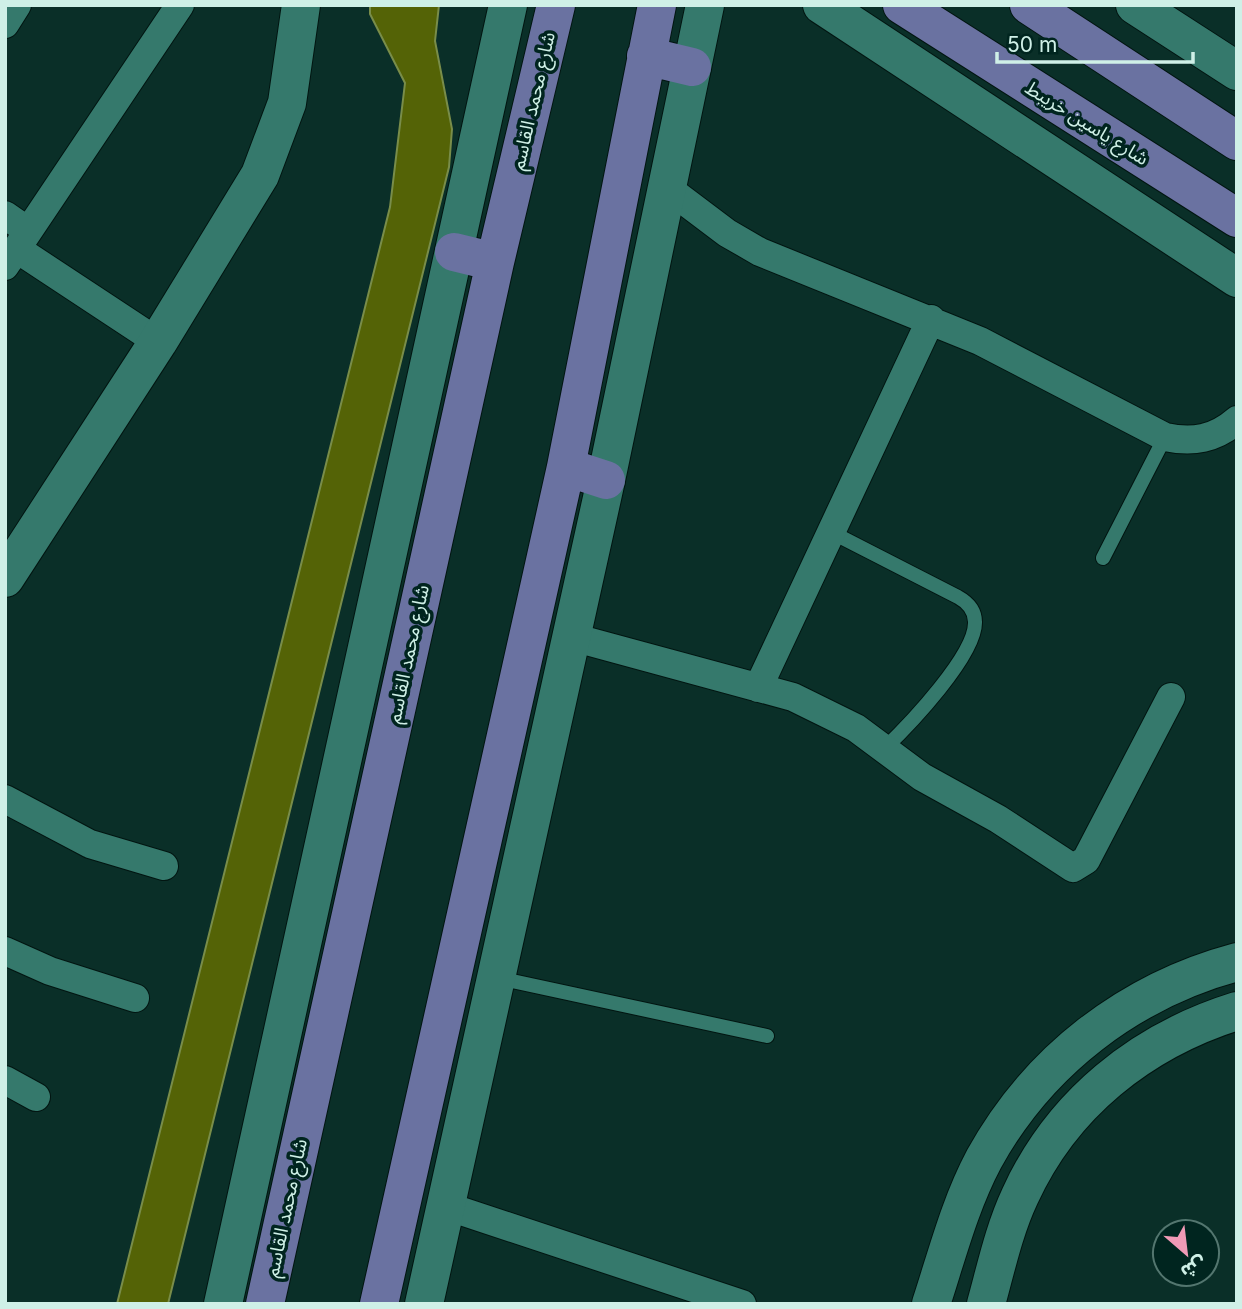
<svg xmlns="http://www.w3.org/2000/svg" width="1242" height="1309" font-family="Inter,'Noto Sans Arabic',sans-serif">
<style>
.water{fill:#546306;stroke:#798d4a;stroke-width:2}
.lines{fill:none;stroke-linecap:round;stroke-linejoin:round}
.lane-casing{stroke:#021511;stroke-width:16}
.street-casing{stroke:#021511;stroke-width:30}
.secondary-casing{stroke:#021511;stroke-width:40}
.primary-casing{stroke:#021511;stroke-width:40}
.lane{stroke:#35796c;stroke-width:14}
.street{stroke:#35796c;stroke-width:28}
.secondary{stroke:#35796c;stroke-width:38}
.primary{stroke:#6a72a1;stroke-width:38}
.labels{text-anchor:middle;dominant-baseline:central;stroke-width:7;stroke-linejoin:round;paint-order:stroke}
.street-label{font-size:19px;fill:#cff0e7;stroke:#00251f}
</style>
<rect width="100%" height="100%" fill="#0a2f28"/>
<path class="water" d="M370 5H439L435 41 452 129 449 167 168 1304H117L390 207 405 83 370 14Z"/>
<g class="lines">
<defs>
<path id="lane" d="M831 532 958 597C967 602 975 610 975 622 976 655 909 725 885 748
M1103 558 1165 437
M498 978 767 1036"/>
<path id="street" d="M5 24 17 5
M666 187 727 233 760 252 980 341 1165 437C1193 443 1215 439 1237 420
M5 215 28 231
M17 249 158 342
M5 266 180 5
M572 637 793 697 856 728 922 777 998 819 1073 868 1086 860 1171 697
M758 688 931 319
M5 799 90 844 164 866
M5 951 50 971 135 998
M5 1080 36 1097
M446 1206 742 1304"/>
<path id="secondary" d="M822 5 1237 278
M1135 5 1237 71
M5 578 158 342 260 175 287 103 301 5
M223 1304 508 5
M424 1304 606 480 705 5
M931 1304C947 1255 960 1204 984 1159 1038 1061 1129 991 1237 962
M986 1304C996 1268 1004 1230 1020 1196 1062 1104 1141 1041 1237 1011"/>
<path id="primary" d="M902 5 1237 218
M1029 5 1237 141
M646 56 692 67
M454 252 495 262
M566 467 606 480
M265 1304 495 262 556 5
M379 1304 566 467 657 5"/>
</defs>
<use href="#lane" class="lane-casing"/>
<use href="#street" class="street-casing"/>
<use href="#secondary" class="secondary-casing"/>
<use href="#primary" class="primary-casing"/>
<use href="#lane" class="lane"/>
<use href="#street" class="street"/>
<use href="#secondary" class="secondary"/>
<use href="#primary" class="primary"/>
</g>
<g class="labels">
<g class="street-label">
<text transform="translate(533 101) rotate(-77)">شارع محمد القاسم</text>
<text transform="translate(1087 123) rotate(32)">شارع ياسين خريبط</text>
<text transform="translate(408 654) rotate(-78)">شارع محمد القاسم</text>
<text transform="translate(286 1208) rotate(-78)">شارع محمد القاسم</text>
</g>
</g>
<rect width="1242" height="1309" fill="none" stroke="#cff0e7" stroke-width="14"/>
<g transform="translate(1186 1253) rotate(152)"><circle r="33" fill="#00251f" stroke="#53766f" stroke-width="2"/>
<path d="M0-5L12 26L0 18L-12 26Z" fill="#f09ab6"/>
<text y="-10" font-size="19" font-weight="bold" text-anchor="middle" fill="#cff0e7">ش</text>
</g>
<path d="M997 52v10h196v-10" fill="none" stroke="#cff0e7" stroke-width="3.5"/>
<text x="1007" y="52" font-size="21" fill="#cff0e7" stroke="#00251f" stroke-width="5" paint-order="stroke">50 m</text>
</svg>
